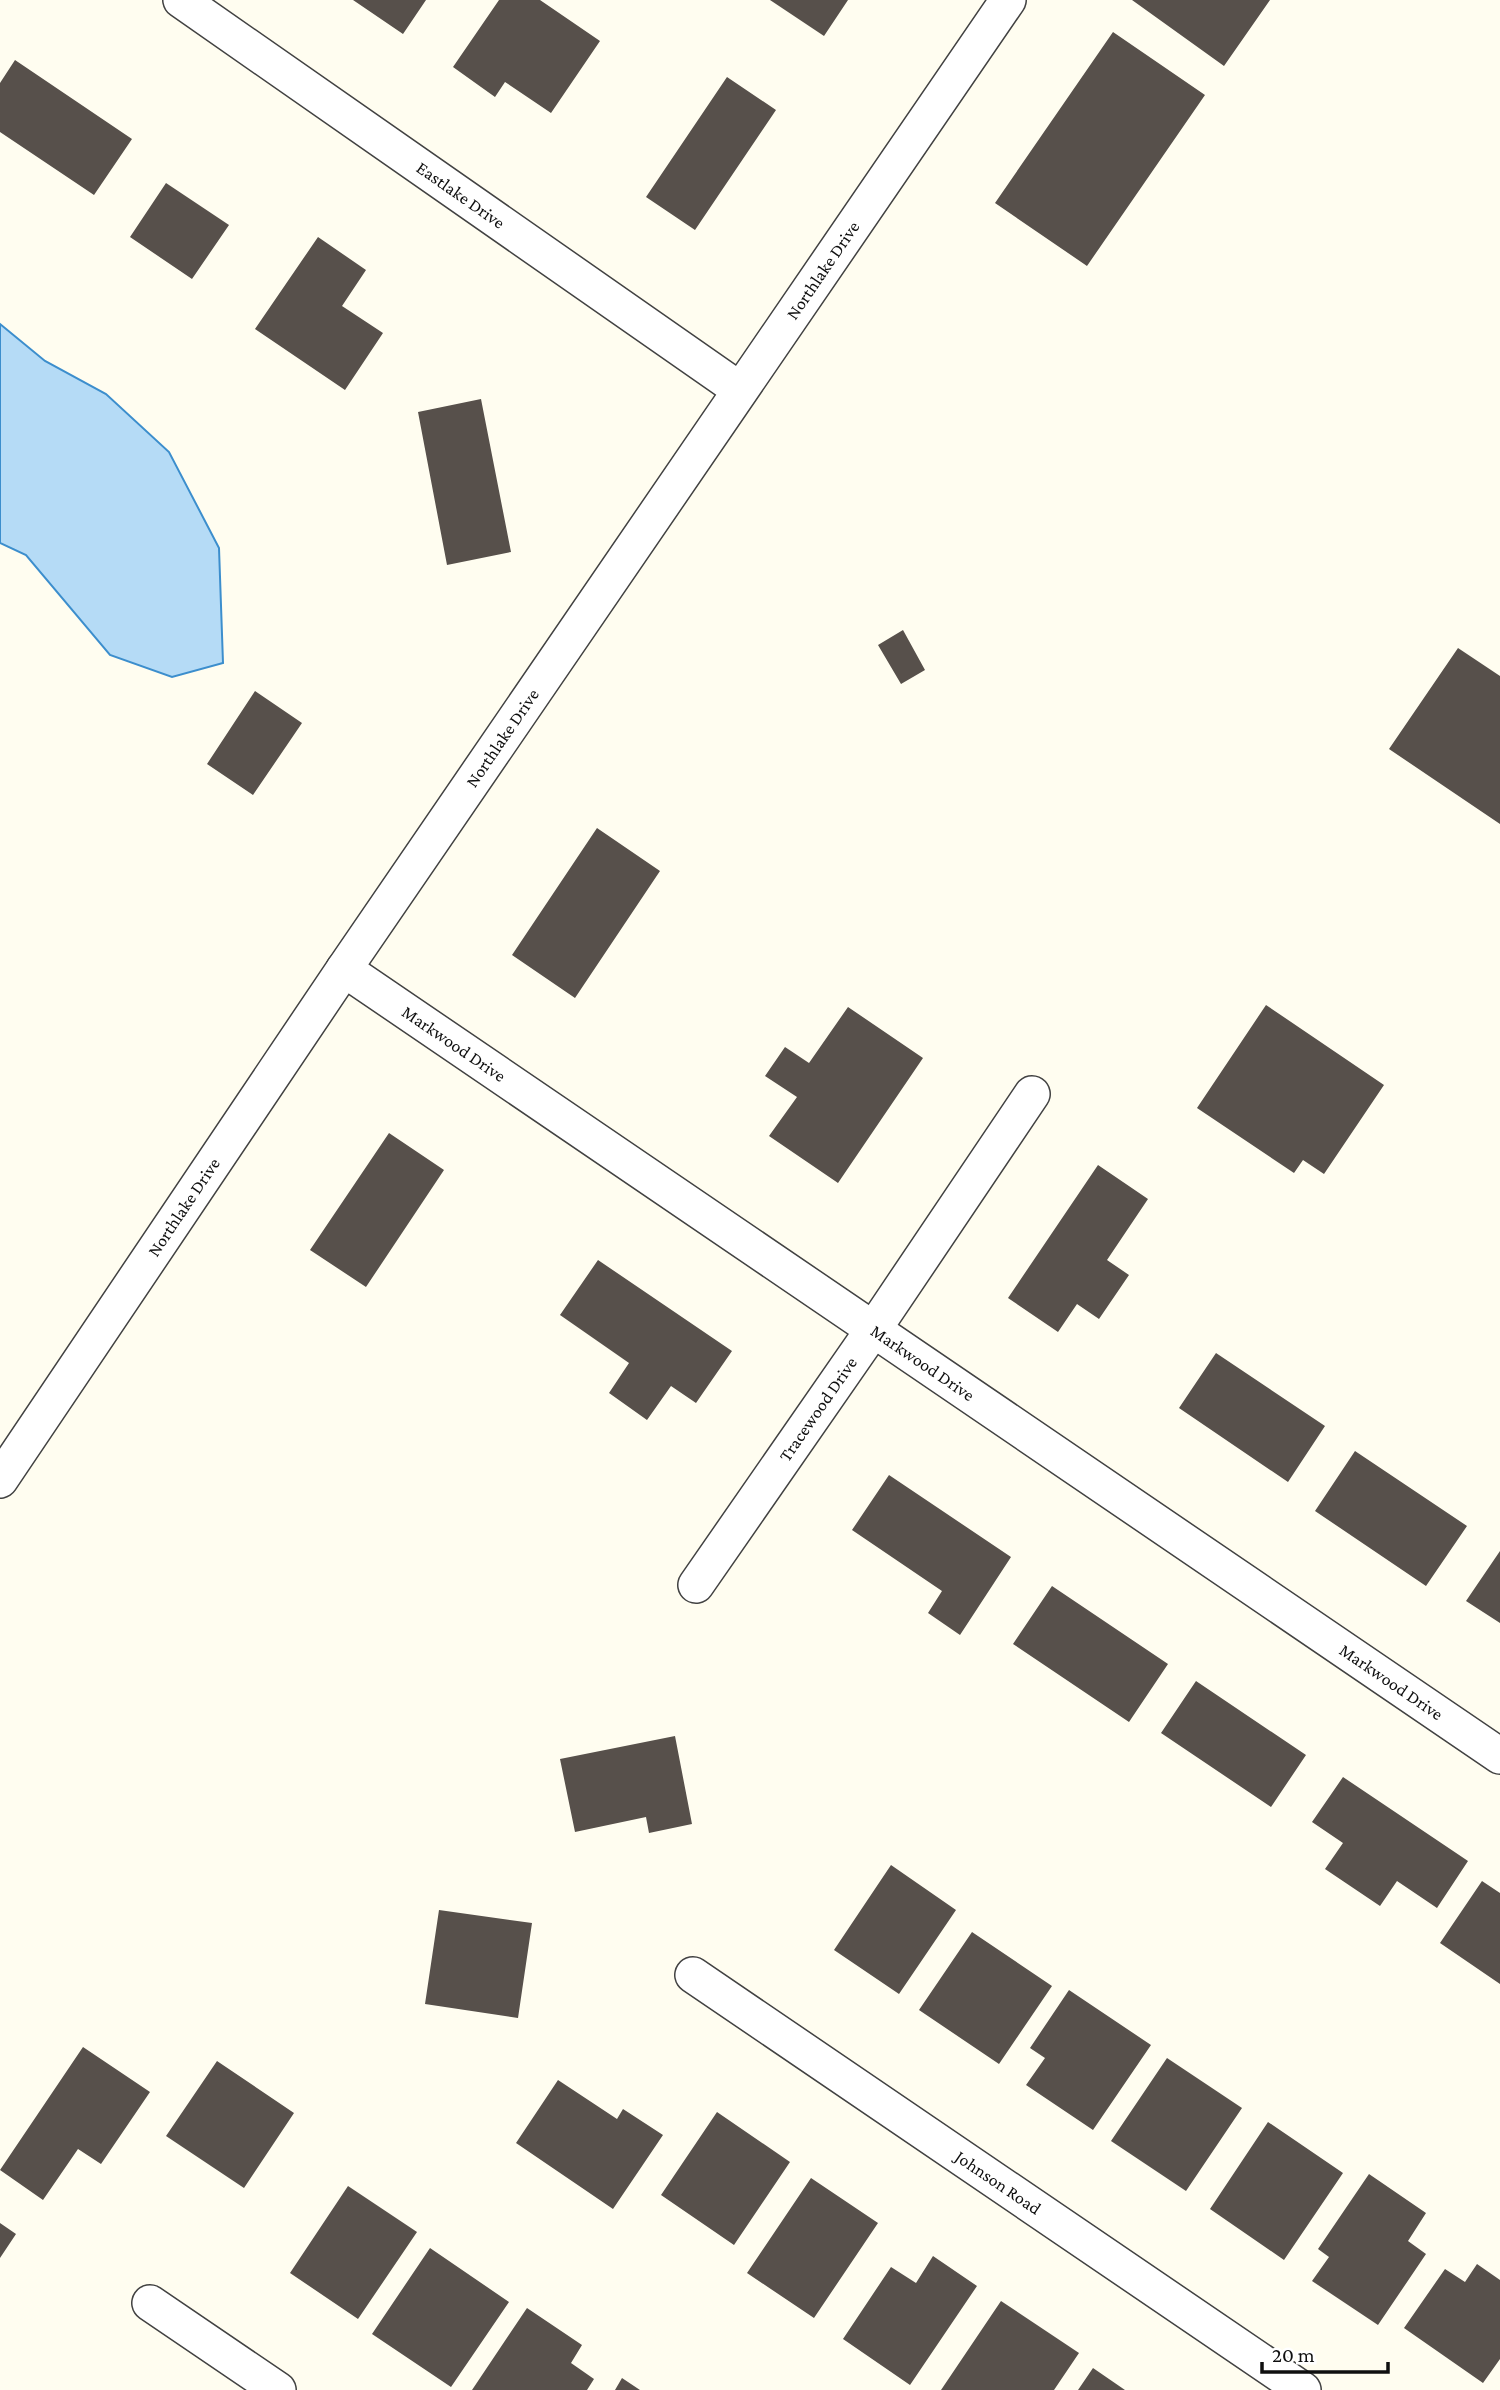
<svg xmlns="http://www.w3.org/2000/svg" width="1500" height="2390" font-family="'Crimson Pro',serif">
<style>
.water{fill:#b5dbf6;stroke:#3c8ecd;stroke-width:2}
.building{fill:#57504b}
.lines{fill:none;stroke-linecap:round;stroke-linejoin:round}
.street-casing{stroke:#424242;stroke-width:38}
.street{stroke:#fff;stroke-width:35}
.labels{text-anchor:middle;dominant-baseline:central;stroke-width:7;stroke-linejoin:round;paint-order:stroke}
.street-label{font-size:18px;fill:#0f0f0f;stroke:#fff}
</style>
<rect width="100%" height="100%" fill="#fffdf0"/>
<path class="water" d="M0 324 45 361 106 394 169 452 219 548 223 663 172 677 110 655 26 555 0 543Z"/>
<path class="building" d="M353 0H426L403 34Z
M499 0H540L600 41 551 113 505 82 495 97 453 67Z
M770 0H848L824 36Z
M1132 0H1270L1224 66Z
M1113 32 1205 95 1087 266 995 203Z
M15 60 132 139 94 195 0 132V83Z
M727 77 776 110 695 230 646 197Z
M166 183 229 225 192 279 130 237Z
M318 237 366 270 342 306 383 333 345 390 255 329Z
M481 399 511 552 447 565 418 412Z
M903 630 925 670 901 684 878 645Z
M1458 648 1500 676V824L1389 749Z
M255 691 302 723 253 795 207 764Z
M597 828 660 871 575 998 512 955Z
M1266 1005 1384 1085 1324 1174 1303 1160 1294 1173 1197 1108Z
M848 1007 923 1058 838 1183 769 1136 797 1097 765 1076 785 1047 809 1063Z
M389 1133 444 1170 366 1287 310 1250Z
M1098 1165 1148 1199 1107 1260 1129 1275 1099 1319 1077 1304 1058 1332 1008 1298Z
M598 1260 732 1351 696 1403 671 1386 647 1420 609 1393 629 1363 560 1315Z
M1216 1353 1325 1426 1288 1482 1179 1408Z
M1355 1451 1467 1526 1426 1586 1315 1511Z
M889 1475 1011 1557 960 1635 928 1613 942 1591 852 1530Z
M1500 1551V1623L1466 1601Z
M1052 1586 1168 1664 1129 1722 1013 1644Z
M1196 1681 1306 1755 1271 1807 1161 1733Z
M675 1736 692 1824 649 1833 646 1817 575 1832 560 1759Z
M1343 1777 1468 1861 1437 1908 1397 1881 1380 1906 1325 1869 1343 1843 1312 1822Z
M891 1865 956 1910 899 1994 834 1950Z
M1482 1881 1500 1893V1984L1440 1943Z
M439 1910 532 1923 518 2018 425 2004Z
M972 1932 1052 1986 999 2064 919 2010Z
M1069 1990 1151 2045 1093 2130 1026 2085 1045 2058 1030 2048Z
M83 2047 150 2092 101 2164 78 2149 43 2200 0 2170Z
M1167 2058 1242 2108 1186 2191 1111 2141Z
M217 2061 294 2113 244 2188 166 2136Z
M558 2080 617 2119 623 2109 663 2135 613 2209 516 2143Z
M717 2112 790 2162 734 2245 661 2195Z
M1268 2122 1343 2173 1284 2260 1210 2209Z
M1369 2174 1426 2213 1408 2241 1426 2254 1378 2325 1312 2281 1329 2257 1318 2249Z
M811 2178 878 2223 814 2318 747 2273Z
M348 2186 417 2232 358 2319 290 2273Z
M0 2223 16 2234 0 2258Z
M430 2248 509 2302 451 2387 372 2334Z
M933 2256 977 2286 910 2385 843 2339 891 2267 916 2283Z
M1477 2264 1500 2280V2359L1483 2383 1404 2328 1445 2269 1465 2282Z
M1001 2301 1079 2353 1054 2390H941Z
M527 2308 582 2345 571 2363 594 2379 587 2390H472Z
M1093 2368 1125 2390H1078Z
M622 2378 640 2390H615Z"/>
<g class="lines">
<defs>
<g id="street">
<path id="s1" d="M181 0 740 390"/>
<path id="s2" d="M344 969 1500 1756"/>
<path id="s3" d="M0 1480 344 969 1008 0"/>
<path id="s4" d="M696 1585 873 1330 1032 1094"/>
<path id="s5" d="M693 1975 1303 2390"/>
<path d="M150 2303 278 2390"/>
</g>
</defs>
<use href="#street" class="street-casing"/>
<use href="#street" class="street"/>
</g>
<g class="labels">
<g class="street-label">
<text stroke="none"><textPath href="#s1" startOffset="341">Eastlake Drive</textPath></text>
<text stroke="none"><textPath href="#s3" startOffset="1463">Northlake Drive</textPath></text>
<text stroke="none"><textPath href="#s3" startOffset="896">Northlake Drive</textPath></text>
<text stroke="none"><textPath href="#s2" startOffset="133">Markwood Drive</textPath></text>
<text stroke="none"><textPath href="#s3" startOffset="329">Northlake Drive</textPath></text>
<text stroke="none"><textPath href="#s2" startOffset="700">Markwood Drive</textPath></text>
<text stroke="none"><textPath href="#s4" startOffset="214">Tracewood Drive</textPath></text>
<text stroke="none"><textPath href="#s2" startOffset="1267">Markwood Drive</textPath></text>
<text stroke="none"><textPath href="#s5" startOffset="369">Johnson Road</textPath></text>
</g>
</g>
<path d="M1262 2362v10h126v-10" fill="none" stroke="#0f0f0f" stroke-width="3.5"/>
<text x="1272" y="2362" font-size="21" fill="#0f0f0f" stroke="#ffffff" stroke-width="5" paint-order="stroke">20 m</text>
</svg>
